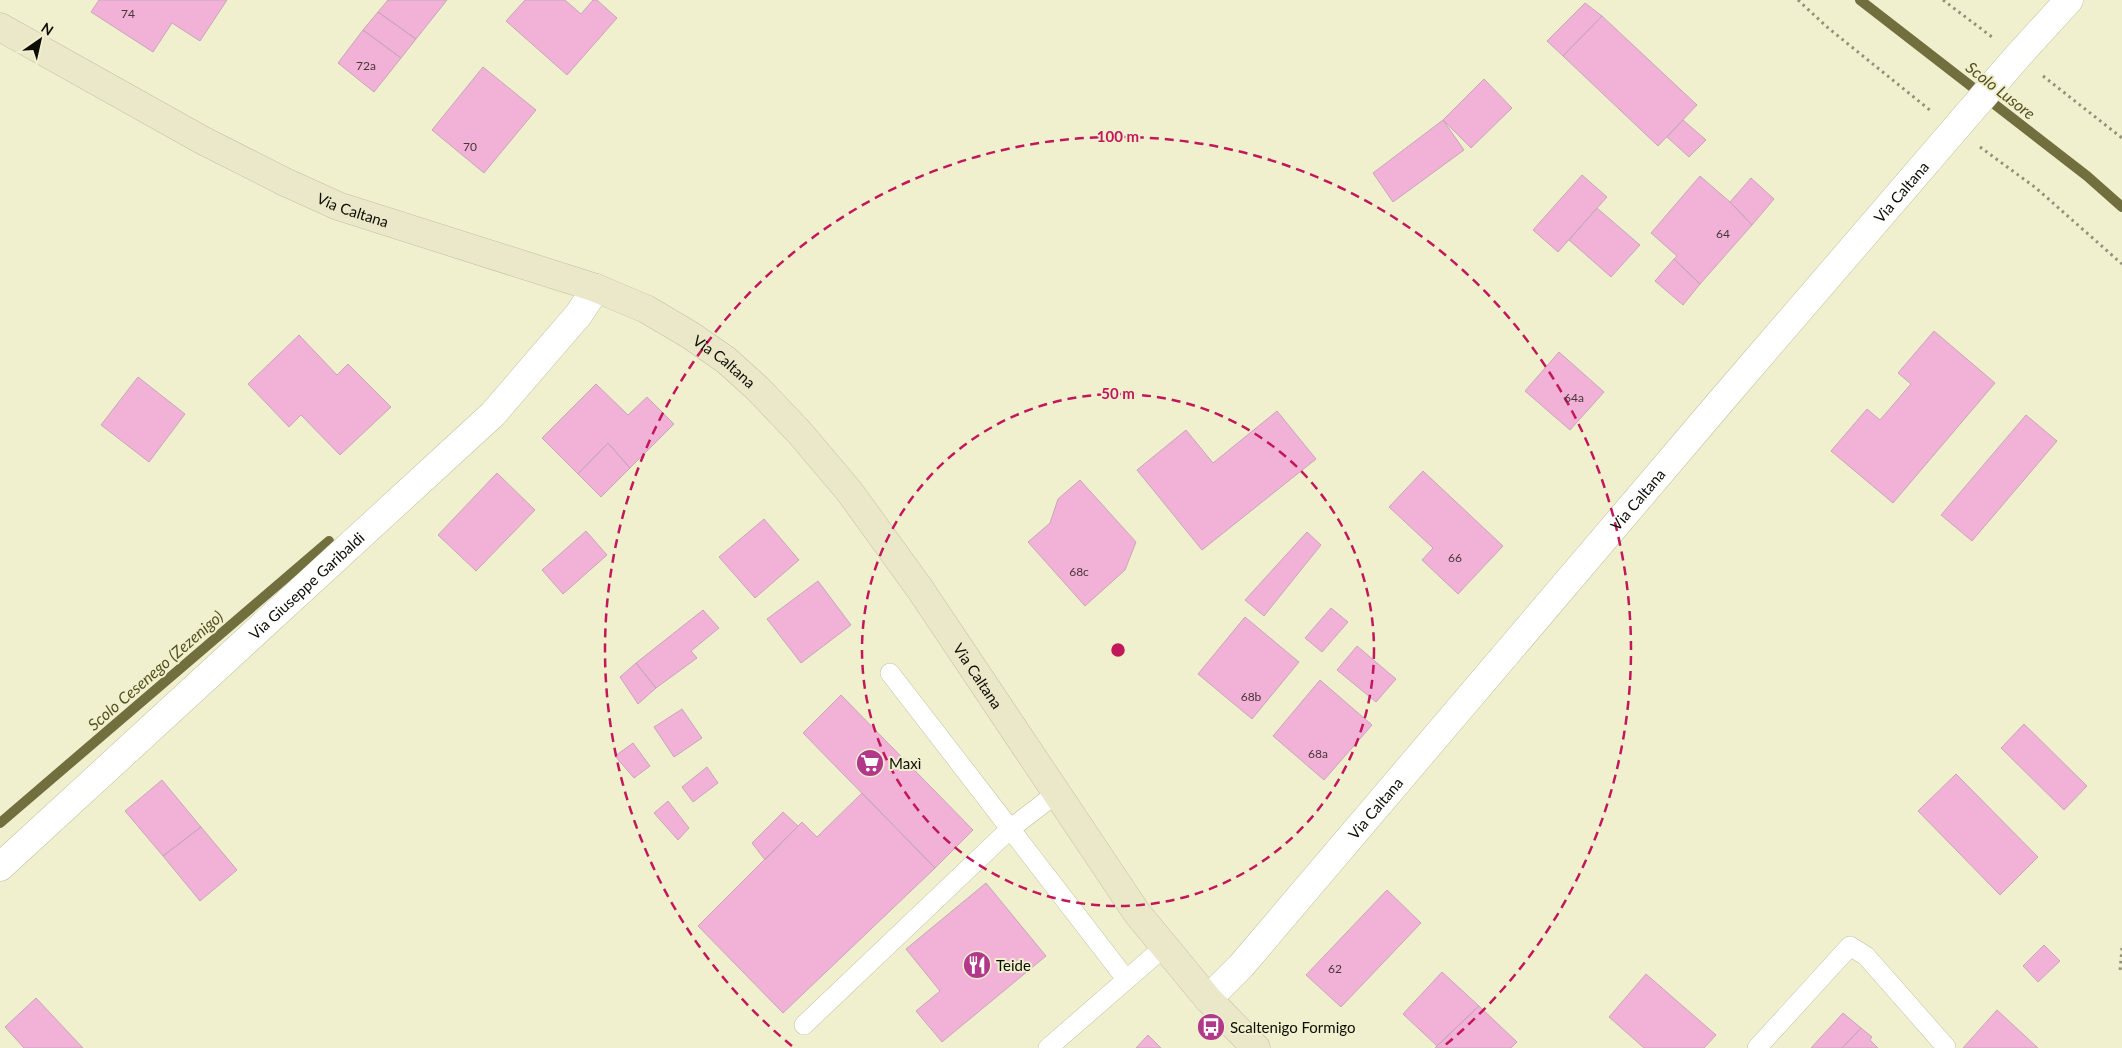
<svg xmlns="http://www.w3.org/2000/svg" width="2122" height="1048" font-family="Lato,sans-serif">
<style>
.lines{fill:none;stroke-linecap:round;stroke-linejoin:round}
.stream{stroke:#716f3e;stroke-width:10}
.building{fill:#f2b1d7;stroke:#c6a7b9}
.service-casing{stroke:#c1c0a1;stroke-width:20}
.minor-casing{stroke:#c1c0a1;stroke-width:29}
.secondary-casing{stroke:#c1c0a1;stroke-width:29}
.path{stroke:#919079;stroke-width:3;stroke-dasharray:2.5 4;stroke-linecap:butt}
.service{stroke:#fff;stroke-width:19}
.minor{stroke:#fff;stroke-width:28}
.secondary{stroke:#eae8c8;stroke-width:28}
.ring{fill:none;stroke:#c2185b;stroke-width:2.5;stroke-dasharray:9 6}
.labels{text-anchor:middle;dominant-baseline:central;stroke-width:4;stroke-linejoin:round;paint-order:stroke}
.number-label{font-size:12px;fill:#473639}
.street-label{font-size:15px;fill:#0e0d04;stroke:#f0f0cf}
.poi-label{font-size:15px;fill:#0e0d04;stroke:#f0f0cf;text-anchor:start}
.water-label{font-size:16px;font-style:italic;fill:#53501d;stroke:#f0f0cf}
.centre{fill:#c2185b;stroke:#f0f0cf;stroke-width:2.5}
.ring-label{font-size:15px;text-anchor:middle;font-weight:bold;fill:#c2185b;stroke:#f0f0cf;stroke-width:4;stroke-linejoin:round;paint-order:stroke}
</style>
<rect width="100%" height="100%" fill="#f0f0cf"/>
<g class="lines">
<path class="stream" d="M1860 0 2087 176 2122 207
M0 823 329 541"/>
</g>
<path class="building" d="M99 0H227L200 41 172 23 153 52 91 12Z
M388 0H447L416 39 378 12Z
M525 0H565L581 14 593 0H597L617 18 567 75 506 21Z
M1585 3 1602 16 1563 56 1547 41Z
M378 12 416 39 401 58 363 30Z
M1602 16 1697 105 1658 146 1563 56Z
M363 30 401 58 374 92 338 63Z
M483 67 536 110 484 173 432 130Z
M1484 79 1512 108 1471 148 1443 120Z
M1443 120 1464 150 1393 202 1373 173Z
M1683 120 1706 140 1689 157 1667 137Z
M1582 175 1607 197 1558 252 1533 230Z
M1700 176 1730 202 1752 225 1700 284 1674 259 1677 256 1651 233Z
M1751 178 1774 199 1752 225 1730 202Z
M1597 208 1640 245 1611 277 1569 240Z
M1674 259 1700 284 1683 305 1655 281Z
M1934 331 1995 383 1893 503 1831 451 1867 409 1880 420 1911 384 1898 373Z
M299 335 337 375 348 364 391 407 340 455 301 415 289 427 248 384Z
M1559 352 1604 392 1570 430 1525 391Z
M138 377 185 414 149 462 101 425Z
M596 384 628 415 647 397 674 424 630 468 608 443 578 474 542 438Z
M1277 411 1316 459 1202 550 1137 470 1186 430 1213 463Z
M2026 415 2057 441 1972 541 1941 515Z
M608 443 630 468 601 497 578 474Z
M1423 471 1503 546 1458 594 1422 560 1433 548 1389 507Z
M497 473 535 510 476 571 438 535Z
M1080 480 1136 542 1125 570 1085 606 1028 542 1050 523 1058 499Z
M764 519 799 560 755 598 719 557Z
M586 531 607 555 563 594 542 570Z
M1307 532 1321 545 1264 616 1245 600Z
M818 581 851 625 801 663 767 619Z
M1331 608 1348 622 1322 652 1305 638Z
M703 610 719 628 691 651 697 658 656 688 636 663Z
M1245 617 1299 662 1252 719 1198 674Z
M1357 646 1396 679 1376 702 1337 670Z
M636 663 656 688 638 704 620 677Z
M1320 680 1372 725 1324 780 1273 736Z
M841 695 973 830 935 868 803 733Z
M682 709 702 738 674 757 654 727Z
M2024 724 2087 786 2064 810 2001 748Z
M633 743 650 766 634 778 615 756Z
M707 767 718 783 693 802 682 787Z
M1956 774 2038 857 2000 895 1918 811Z
M162 780 201 827 163 856 125 811Z
M862 793 935 868 783 1013 698 926 802 822 817 837Z
M668 801 689 828 678 840 654 813Z
M783 812 798 826 765 860 752 843Z
M201 827 237 870 200 901 163 856Z
M986 883 1046 956 942 1042 916 1011 940 991 906 949Z
M1387 890 1421 923 1341 1007 1306 975Z
M2044 945 2060 961 2038 982 2023 966Z
M1442 972 1479 1006 1437 1046 1403 1014Z
M1646 974 1716 1035 1704 1048H1644L1609 1017Z
M36 998 83 1048H24L5 1027Z
M1479 1006 1517 1042 1511 1048H1435Z
M1997 1010 2038 1048H1963Z
M1843 1013 1861 1028 1842 1048H1811Z
M1861 1028 1872 1037 1870 1040 1878 1048H1842Z
M1148 1035 1161 1048H1136Z"/>
<g class="lines">
<defs>
<path id="service" d="M890 673 1126 979
M804 1025 1010 829 1057 793
M1048 1048 1164 947
M1757 1048 1850 946 1866 956 1946 1047"/>
<g id="minor">
<path id="s1" d="M0 867 493 414 579 314 596 288"/>
<path id="s2" d="M1208 999 1241 966 1722 400 2017 57 2069 0"/>
</g>
<g id="secondary">
<path id="s3" d="M0 27 202 140 285 182 338 206 596 288 646 309 690 335 726 360 758 389 799 432 849 491 920 589 1137 913 1208 999 1256 1048"/>
</g>
</defs>
<use href="#service" class="service-casing"/>
<use href="#minor" class="minor-casing"/>
<use href="#secondary" class="secondary-casing"/>
<path class="path" d="M1798 0 1827 27 1931 111
M1943 0 1992 37
M2043 76 2122 138
M1980 147 2036 188 2122 264
M2122 948 2120 971 2122 973"/>
<use href="#service" class="service"/>
<use href="#minor" class="minor"/>
<use href="#secondary" class="secondary"/>
</g>
<g class="ring">
<circle cx="1118" cy="650" r="256"/>
<path d="M792 1046A513 513 0 1 1 1444 1046"/>
</g>
<defs>
<symbol id="supermarket-disc" viewBox="-11 -11 22 22"><circle r="9.5" fill="#b2388a" stroke="#f0f0cf"/><path d="M-6-5.5h2.5l.6 2H6L4.5 2H-2.5L-4.4-4H-6ZM-1.5 3.2a1.3 1.3 0 1 0 .1 0ZM3 3.2a1.3 1.3 0 1 0 .1 0Z" fill="#fff"/></symbol>
<symbol id="restaurant-disc" viewBox="-11 -11 22 22"><circle r="9.5" fill="#b2388a" stroke="#f0f0cf"/><path d="M-5-6h1v4h1v-4h1v4h1v-4h1v5L-1.5 .5V6h-2V.5L-5-1ZM5-6V6H3V1.5H1.5Q1.5-4 5-6Z" fill="#fff"/></symbol>
<symbol id="bus-disc" viewBox="-11 -11 22 22"><circle r="9.5" fill="#b2388a" stroke="#f0f0cf"/><path d="M-5-6H5V4H4V6H2V4H-2V6H-4V4H-5ZM-3.5-4V0h7V-4ZM-3.5 1.2v1.5H-2V1.2ZM2 1.2v1.5H3.5V1.2Z" fill="#fff"/></symbol>
</defs>
<g fill-rule="evenodd">
<use href="#supermarket-disc" x="854" y="747" width="32" height="32"/>
<use href="#restaurant-disc" x="961" y="949" width="32" height="32"/>
<use href="#bus-disc" x="1195" y="1011" width="32" height="32"/>
</g>
<g class="labels">
<g class="number-label">
<text x="128" y="13">74</text>
<text x="366" y="65">72a</text>
<text x="470" y="146">70</text>
<text x="1723" y="233">64</text>
<text x="1574" y="397">64a</text>
<text x="1455" y="557">66</text>
<text x="1079" y="571">68c</text>
<text x="1251" y="696">68b</text>
<text x="1318" y="753">68a</text>
<text x="1335" y="968">62</text>
</g>
<g class="street-label">
<text stroke="none"><textPath href="#s2" startOffset="1064">Via Caltana</textPath></text>
<text stroke="none"><textPath href="#s3" startOffset="398">Via Caltana</textPath></text>
<text stroke="none"><textPath href="#s3" startOffset="802">Via Caltana</textPath></text>
<text stroke="none"><textPath href="#s2" startOffset="659">Via Caltana</textPath></text>
<text stroke="none"><textPath href="#s1" startOffset="416">Via Giuseppe Garibaldi</textPath></text>
<text stroke="none"><textPath href="#s3" startOffset="1208">Via Caltana</textPath></text>
<text stroke="none"><textPath href="#s2" startOffset="254">Via Caltana</textPath></text>
</g>
<g class="poi-label">
<text x="889" y="763">Maxì</text>
<text x="996" y="965">Teide</text>
<text x="1230" y="1027">Scaltenigo Formigo</text>
</g>
<g class="water-label">
<text transform="translate(2001 90) rotate(38)">Scolo Lusore</text>
<text transform="translate(155 670) rotate(-41)">Scolo Cesenego (Zezenigo)</text>
</g>
</g>
<circle cx="1118" cy="650" r="8" class="centre"/>
<g class="ring-label">
<text x="1118" y="142">100 m</text>
<text x="1118" y="399">50 m</text>
</g>
<g transform="translate(40 40) rotate(34)" stroke="#f0f0cf" stroke-width="4" paint-order="stroke">
<path d="M0-4L9 19L0 12L-9 19Z" fill="#0e0d04"/>
<text y="-8" font-size="14" font-weight="bold" text-anchor="middle" fill="#0e0d04">N</text>
</g>
</svg>
